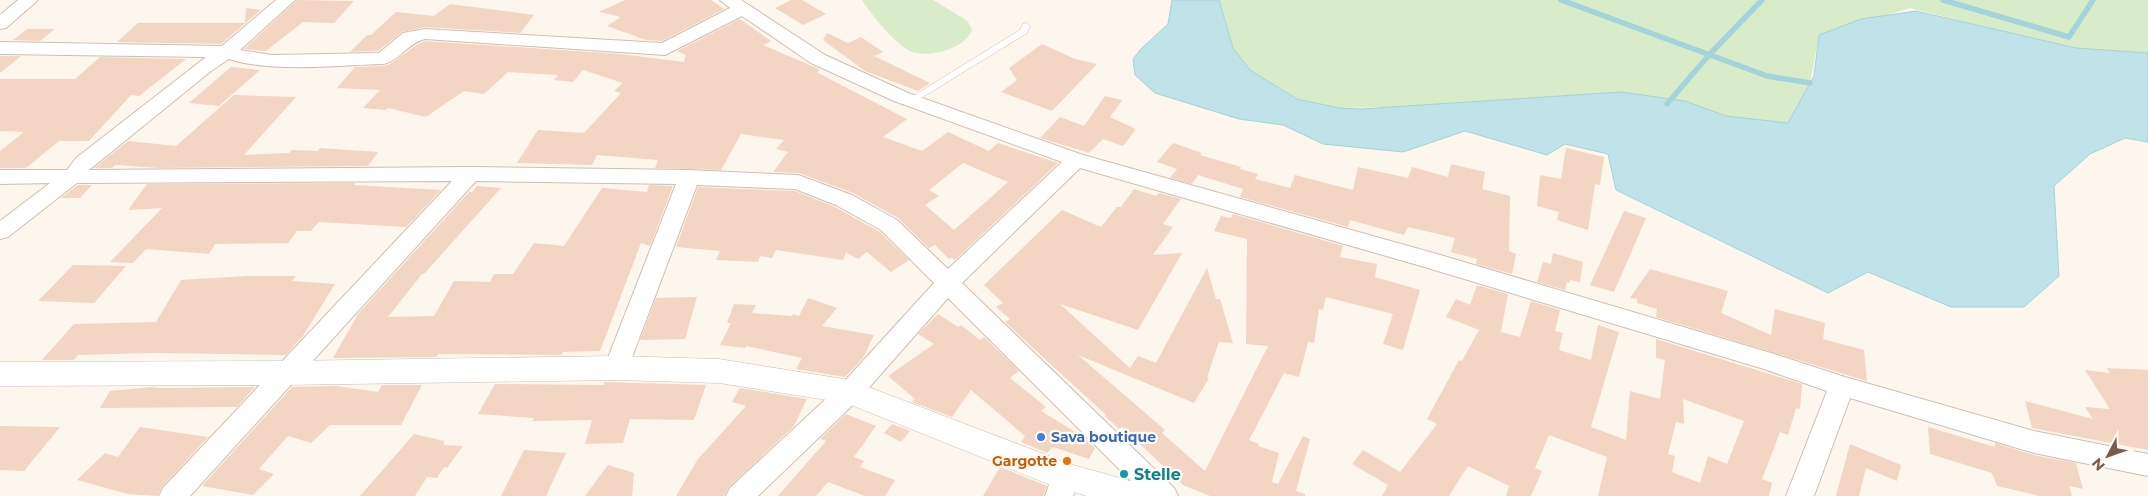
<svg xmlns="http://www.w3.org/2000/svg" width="2148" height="496" font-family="Montserrat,sans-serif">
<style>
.green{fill:#d8ecc9}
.water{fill:#bfe3e8;stroke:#a5d3da}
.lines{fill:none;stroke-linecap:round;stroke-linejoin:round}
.stream{stroke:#a5d3da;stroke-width:5.5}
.building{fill:#f3d5c3;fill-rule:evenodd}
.service-casing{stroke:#d1beb0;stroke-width:1}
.minor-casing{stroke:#d1beb0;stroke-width:2}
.tertiary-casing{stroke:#d1beb0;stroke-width:1}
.service{fill:#fff;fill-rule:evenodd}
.minor{fill:#fff;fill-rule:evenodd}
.tertiary{fill:#fff;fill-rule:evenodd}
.shop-dot{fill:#3f7fe0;stroke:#fffaf3;stroke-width:2}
.food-dot{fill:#e8710a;stroke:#fffaf3;stroke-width:2}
.culture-dot{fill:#0f9aa8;stroke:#fffaf3;stroke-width:2}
.labels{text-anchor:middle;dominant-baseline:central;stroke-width:4.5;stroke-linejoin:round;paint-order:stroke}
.shop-label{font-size:14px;font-weight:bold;fill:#366cbe;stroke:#fffaf3;text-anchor:start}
.food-label{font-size:14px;font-weight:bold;fill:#c56008;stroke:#fffaf3;text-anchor:end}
.near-culture-label{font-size:16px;font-weight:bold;fill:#0d838f;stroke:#fffaf3;text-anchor:start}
</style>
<rect width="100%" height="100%" fill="#fdf6ec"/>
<path class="green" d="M862 0H933L963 18 968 22 972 30C965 49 927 59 910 51 896 45 870 13 862 0Z
M1219 0H2148V56L2084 52 1910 8 1819 35 1810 83 1788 123 1726 116 1685 101 1339 108 1297 99 1250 70 1233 48Z"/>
<path class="water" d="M1172 0H1219L1233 48 1250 70 1297 99 1339 108 1361 109 1621 92 1685 101 1726 116 1788 123 1814 76 1819 35 1861 19 1916 11 2076 48 2148 53V142L2125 138 2090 154 2054 186 2059 276 2024 307H1951L1868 272 1828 293 1616 190 1608 154 1565 144 1547 155 1465 131 1403 152 1323 144 1283 125 1239 119 1155 93 1135 75 1133 59 1141 49 1168 24Z"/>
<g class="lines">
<path class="stream" d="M1561 0 1767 76 1810 83
M1943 0 2069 37 2093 0
M1667 104 1709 55 1762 0"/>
</g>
<path class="building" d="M297 0 354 1 334 23 303 22 266 51 244 49Z
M625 0H711L724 9 662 41 646 40 607 26 621 17 599 12Z
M791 0H802L826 14 803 25 775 8Z
M450 4 534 15 520 33 425 27 402 32 378 51 350 52 367 35H371L396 12 434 16Z
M246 8 261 10 221 44 117 42 138 23H245Z
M740 19 771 41 763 45 819 69 818 73 907 119 883 137 922 151 948 132 989 151 998 143 1058 163 955 260 952 258 949 259 935 245 929 248 898 218 853 193 799 173 773 172 788 152 776 149 784 140 741 134 721 170 655 168 658 160 597 155 592 165 517 163 538 130 584 133 621 93 614 91 623 83 583 70 573 82 554 80 558 75 508 72 484 94 464 91 426 117 388 108 386 110 363 108 380 90 337 88 355 67 384 66 390 64 415 46 425 41 621 54 684 62 686 55 677 51ZM963 163 1008 182 954 230 925 205 939 196 929 190Z
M27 29H55L40 41 13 40Z
M827 33 848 43 861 37 883 52 874 56 930 83 918 91 865 71 823 40Z
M1042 44 1075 59 1097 64 1052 111 1001 92 1017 80 1009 68Z
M0 56H21L0 73Z
M100 57 186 59 139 96 131 95 89 141H59L26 168H0V151L24 132 0 131V79H75Z
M231 67 260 70 219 106 189 103Z
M234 95 296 97 244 155 289 153 292 150 318 151 320 148 378 152 368 166 159 168 115 165 112 168H94L128 141 176 146Z
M1105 96 1122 100 1110 117 1136 129 1123 146 1103 139 1089 153 1040 138 1060 117 1084 126Z
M1173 143 1202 153 1200 155 1241 167 1240 169 1258 174 1255 179 1290 188 1295 175 1353 190 1358 167 1408 178 1412 167 1448 177 1451 164 1485 172 1482 189 1510 196 1509 251 1516 254 1512 274 1476 264 1477 259 1451 252 1455 238 1408 227 1404 235 1350 220 1348 227 1240 197 1243 189 1198 175 1192 184 1170 178 1177 169 1157 162Z
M1566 148 1604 157 1600 185 1595 184 1588 230 1557 220 1559 212 1537 206 1540 175 1561 179Z
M355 183 354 185 441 190 406 227 319 222 311 231H297L288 243 215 244 209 254 146 249 133 263 110 262 162 208 128 210 147 184Z
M78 185H92L80 198H61Z
M649 185 673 186 650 246 641 243 600 351 563 352 561 355 438 354 436 357 333 358 358 314 469 192H472L477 186 501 188 424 274H422L388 317 434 316 454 281 490 282 494 274H513L534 243 564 246 602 188 647 192Z
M698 187 795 191 835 207 880 232 909 260 891 272 867 252 858 259 846 252 843 260 776 250 772 258 760 256 758 262 716 260 720 251 676 247Z
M1134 189 1156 196 1159 193 1181 199 1163 224 1173 227 1153 255 1182 253 1138 330 1060 304 1130 368 1138 356 1156 363 1207 268 1216 299H1220L1233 343 1219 342 1207 377 1209 378 1194 403 1078 355 1165 430 1162 433 1205 471 1268 346 1246 344 1247 239 1214 231 1221 216 1231 218 1233 214 1343 246 1340 257 1377 264 1375 277 1420 290 1403 350 1383 344 1393 314 1326 297 1323 310 1319 309 1314 343 1308 342 1299 377 1284 373 1249 440 1259 444 1258 446 1279 453 1272 482 1278 484 1303 436 1310 439 1296 491 1305 494V496H1210L1183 485 1122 427 1119 429 1105 416 1106 415 1005 322 1010 319 996 307 1003 303 984 285 1062 210 1101 227 1117 207H1121Z
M1624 211 1646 218 1614 292 1590 285Z
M1553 253 1583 262 1580 282 1570 280V283L1567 282 1565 290 1537 282 1543 262 1551 264Z
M73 265 126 266 94 303 38 301Z
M1650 269 1728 291 1721 313 1771 335 1775 309 1825 323 1823 339 1864 350 1867 381 1656 317 1657 309 1637 303V299L1630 298Z
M248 276H296L292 281 335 284 303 336 286 355 154 353 78 355 74 360H42L74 324 156 322 181 280Z
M1477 285 1508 294 1501 332 1520 337 1531 301 1560 310 1555 331 1563 333 1559 350 1591 360 1598 325 1619 332 1591 427 1626 440 1630 391 1660 399 1665 360 1656 358V339L1802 384 1800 409 1796 408 1788 435 1780 432 1762 479 1772 483 1769 496H1598L1607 457 1549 435 1535 468 1542 471 1531 496H1506L1509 486 1468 466 1449 496H1382L1388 485 1352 464 1363 450 1400 472 1437 424 1427 419 1459 360 1462 361 1479 330 1446 317 1456 299 1470 305ZM1683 399 1744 421 1727 464 1708 456 1700 483 1672 472 1675 456 1668 454 1676 422 1684 424Z
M697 297 685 339 640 340 656 298Z
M808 298 837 308 822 326 874 335 863 358 845 377 796 369 802 358 746 346 745 348 720 345 731 323H727L734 304 756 305 752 313 792 316 793 314 799 316Z
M938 314 958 327 961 325 980 340 984 337 1019 371 1010 378 1046 407 1041 411 1085 438 1095 448 1089 459 1053 447 1047 453 1021 442 1025 436 971 390 952 417 912 402 915 399 888 376 934 344 918 334Z
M2107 368 2148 370V450L2032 428 2025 401 2093 419 2085 407 2110 409 2085 370 2110 373Z
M604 382 706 385 694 420 630 419 623 443 585 444 592 420 532 421 534 418 478 414 495 384 604 385Z
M382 385H422L401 425H330L311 443 288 436 259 469 274 474 253 495 202 486 292 387 336 386 378 392Z
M152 387 160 388 255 387 237 407 100 408 110 391Z
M740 388 807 399 794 426 729 487 724 496H676L698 459 746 406 732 402Z
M846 414 876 426 854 457 864 461 860 467 895 480 885 496H865L828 482 816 496H778L826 441 820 439Z
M892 424 910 431 901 442 884 433Z
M0 426 60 427 24 471 0 470Z
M140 427 208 437 162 487 157 496 128 494 77 480 105 453 118 457Z
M1928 427 1995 447V443L2033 455 2076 463 2083 489 2069 486 2072 496H2040L1997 486 1992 473 1930 454Z
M414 434 444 441V445L463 446 447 468 444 467 437 478 427 477 415 496H360Z
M1850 444 1901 465 1897 481 1866 468 1859 496H1836Z
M524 450 566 453 546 496H501Z
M608 465 634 473 632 496H585Z
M1000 467 1047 486 1043 496H983Z"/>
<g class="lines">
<defs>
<path id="service" d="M1026 23 1030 26 1027 33 913 103 910 104 905 101 1020 30 1023 24Z"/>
<path id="minor" d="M18 0H38L6 28 0 29V15Z
M276 0H295L240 50 272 55 379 53 403 33 425 29 662 43 730 8 720 0H741L825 55 908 93 1083 155 1437 254 1771 353 1845 377 2034 431 2148 454V476L2034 453 1850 398 1814 496H1786L1827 391 1764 369 1421 266 1080 168 962 283 1174 488 1178 496H1146L948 298 859 399 758 496H726L730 488 841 385 934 283 881 230 836 205 795 189 697 185 628 368 625 375 616 377 607 375 604 368 676 184 476 181 190 496H159L163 488 452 181 77 183 8 237 0 239V221L50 183 0 184V170H67L76 158 206 57 0 54V42L222 46ZM742 16 811 63 894 101 1062 162 948 269 897 220 852 195 798 175 687 170 470 167 89 170 211 71 229 59C272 73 338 65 384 64 400 60 408 43 425 39L665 55Z
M1065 465 1075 468 1079 476 1073 496H1045L1055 468Z"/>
<path id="tertiary" d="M616 356 719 359 850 380 1070 464 1148 486 1153 496H1087L1053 486 846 403 719 383 616 380 285 385 0 386V362L285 361Z"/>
</defs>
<use href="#service" class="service-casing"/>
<use href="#minor" class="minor-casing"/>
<use href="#tertiary" class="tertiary-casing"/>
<use href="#service" class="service"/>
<use href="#minor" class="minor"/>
<use href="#tertiary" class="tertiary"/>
</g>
<circle class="shop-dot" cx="1041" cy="437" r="5"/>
<circle class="food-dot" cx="1067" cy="461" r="5"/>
<circle class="culture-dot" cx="1124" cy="474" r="5"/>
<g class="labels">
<g class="shop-label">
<text x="1051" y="437">Sava boutique</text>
</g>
<g class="food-label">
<text x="1057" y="461">Gargotte</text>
</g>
<g class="near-culture-label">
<text x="1134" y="474">Stelle</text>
</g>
</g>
<g transform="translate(2108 456) rotate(229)" stroke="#fffaf3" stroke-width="4" paint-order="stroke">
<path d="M0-4L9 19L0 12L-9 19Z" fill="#7a5c4d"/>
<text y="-8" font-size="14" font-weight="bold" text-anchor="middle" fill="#7a5c4d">N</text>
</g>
</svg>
